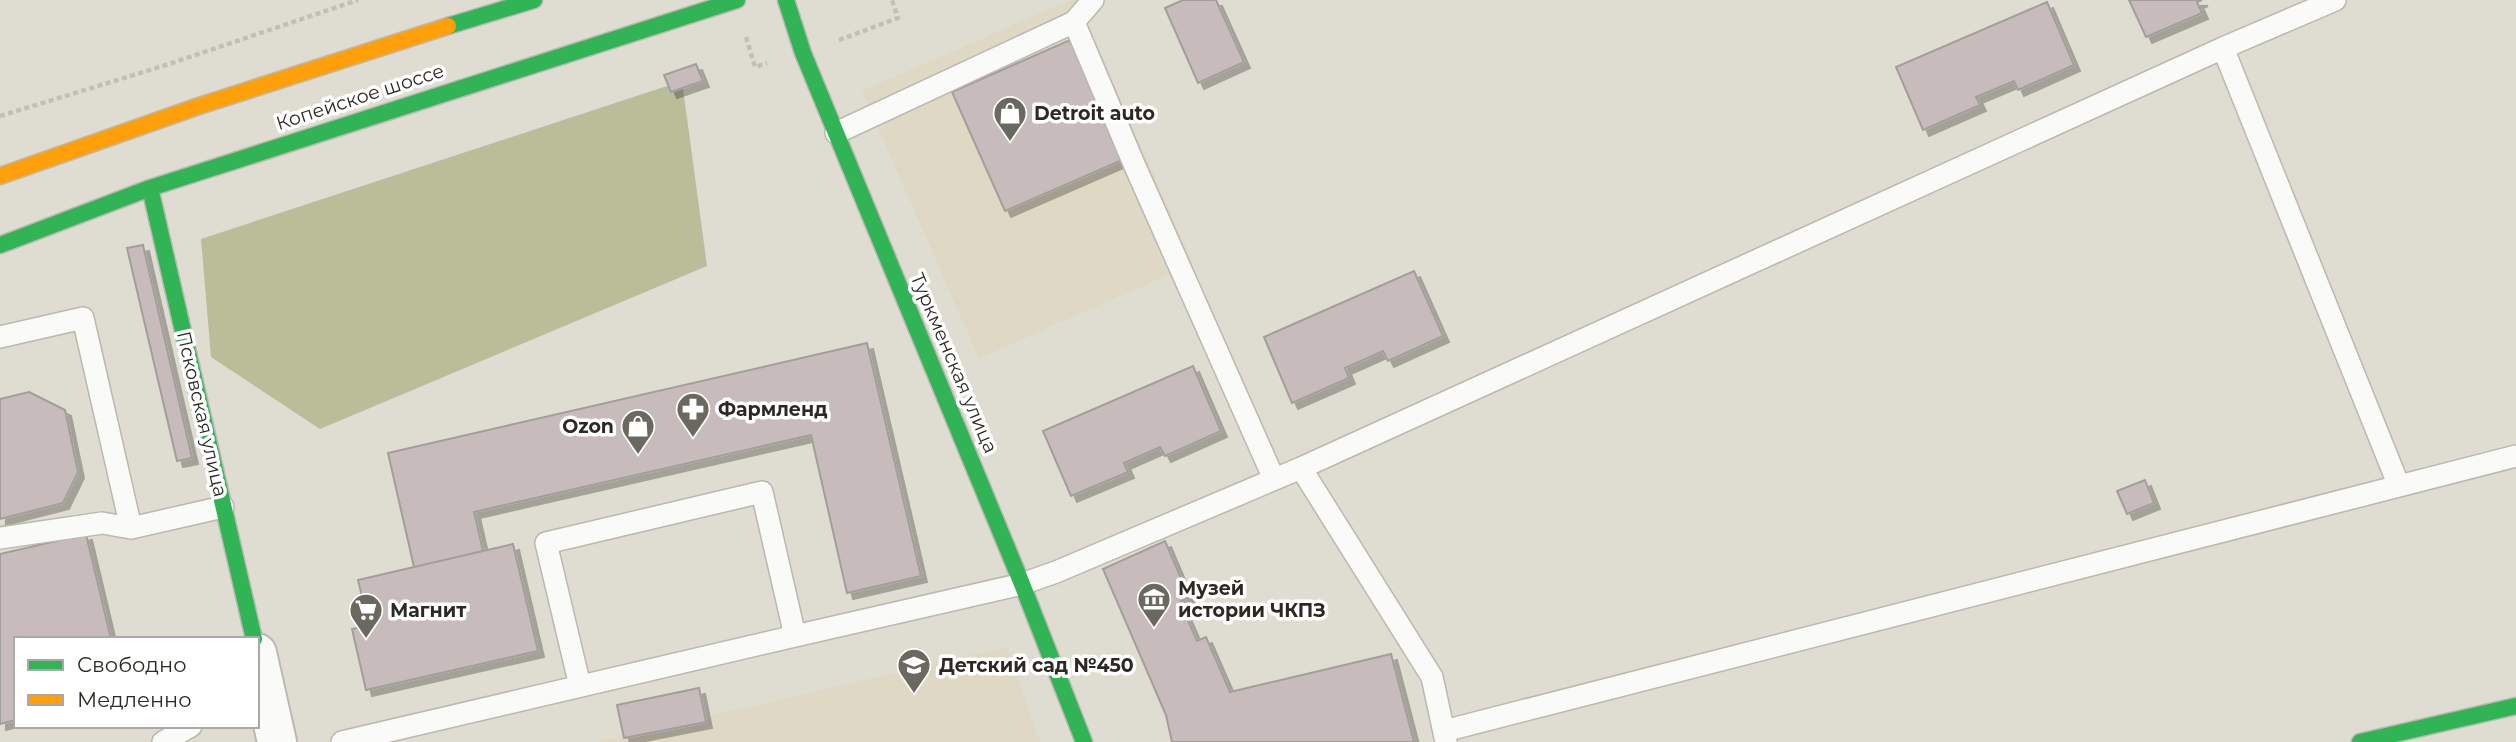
<svg xmlns="http://www.w3.org/2000/svg" width="2516" height="742" font-family="Montserrat,sans-serif">
<style>
.built{fill:#ded8c4}
.forest{fill:#b9bd98}
.building{fill:#c8bbbb;stroke:#a49e9b;stroke-width:2;filter:url(#shadow)}
.lines{fill:none;stroke-linecap:round;stroke-linejoin:round}
.lane-casing{stroke:#bbb8b0;stroke-width:24}
.street-casing{stroke:#bbb8b0;stroke-width:42}
.fast-casing{stroke:#bbb8b0;stroke-width:19}
.slow-casing{stroke:#bbb8b0;stroke-width:19}
.path{stroke:#c0bfbc;stroke-width:4.5;stroke-dasharray:5 3.5;stroke-linecap:butt}
.lane{stroke:#fafaf8;stroke-width:21}
.street{stroke:#fafaf8;stroke-width:38}
.fast{stroke:#30b455;stroke-width:16}
.slow{stroke:#ff9f0a;stroke-width:16}
.labels{text-anchor:middle;dominant-baseline:central;stroke-width:7;stroke-linejoin:round;paint-order:stroke}
.street-label{font-size:19px;fill:#2b2922;stroke:#fff}
.poi-label{font-size:19px;font-weight:bold;fill:#2b2922;stroke:#fff;text-anchor:start}
</style>
<defs>
<filter id="shadow"><feDropShadow dx="6" dy="6" stdDeviation="0" flood-color="#0004"/></filter>
</defs>
<rect width="100%" height="100%" fill="#dfdcd1"/>
<path class="built" d="M1071 0H1077L1193 264 979 358 862 91Z
M1007 647 1040 742H599Z"/>
<path class="forest" d="M682 81 707 266 320 429 211 357 201 239Z"/>
<path class="building" d="M1183 0H1216L1244 62 1198 83 1165 8Z
M2129 0H2202L2197 2 2202 13 2146 37Z
M2047 2 2074 65 2018 90 2014 81 1976 97 1980 105 1923 130 1896 67Z
M1070 40 1122 160 1005 211 952 92Z
M696 64 703 81 671 92 664 75Z
M143 245 192 458 177 461 127 248Z
M1414 271 1443 336 1388 361 1383 351 1345 368 1349 378 1292 403 1264 337Z
M867 343 921 576 847 593 811 435 474 512 483 551 414 567 388 453Z
M1193 366 1221 431 1165 456 1160 447 1124 463 1128 472 1071 496 1043 431Z
M29 392 65 410 78 472 63 503 0 519V399Z
M2145 480 2154 503 2127 514 2117 491Z
M86 534 111 639H16V720L0 724V554Z
M1165 541 1189 597 1180 602 1197 641 1206 637 1230 692 1391 654 1414 742H1172L1166 715 1103 569Z
M513 544 538 651 366 690 352 629 369 625 358 580Z
M699 688 706 722 624 738 617 705Z"/>
<g class="lines">
<defs>
<path id="lane" d="M1074 22 1134 164 1274 479
M2223 48 2399 486
M836 133 1074 22 1093 0
M0 337 83 318 131 528
M1301 468 1432 677 1446 742
M0 538 102 523 131 528 223 507
M795 636 1022 584 1056 572 1301 468 2223 48 2335 0
M1444 731 2516 456
M163 742 191 726
M342 742 795 636 762 492 546 543 580 686"/>
<path id="street" d="M257 653 277 742"/>
<path id="fast" d="M786 0 803 53 1022 584 1084 742
M448 26 534 0
M150 188 254 639
M0 245 150 188 737 0
M2360 742 2516 706"/>
<path id="slow" d="M0 176 199 106 448 26"/>
</defs>
<use href="#lane" class="lane-casing"/>
<use href="#street" class="street-casing"/>
<use href="#fast" class="fast-casing"/>
<use href="#slow" class="slow-casing"/>
<path class="path" d="M746 37 755 67 767 63
M839 40 898 18 892 0
M0 116 163 66 358 0"/>
<use href="#lane" class="lane"/>
<use href="#street" class="street"/>
<use href="#fast" class="fast"/>
<use href="#slow" class="slow"/>
</g>
<defs>
<symbol id="shop-pin" viewBox="-11 -11 22 30"><path d="M0 17L-7.5 6A9.5 9.5 0 1 1 7.5 6Z" fill="#6a685f" stroke="#fff"/><path d="M-5-2.5h2.3a2.7 3.5 0 0 1 5.4 0H5L5.5 6h-11ZM-1.5-2.5h3a1.5 2.3 0 0 0-3 0Z" fill="#fff"/></symbol>
<symbol id="pharmacy-pin" viewBox="-11 -11 22 30"><path d="M0 17L-7.5 6A9.5 9.5 0 1 1 7.5 6Z" fill="#6a685f" stroke="#fff"/><path d="M-2-6h4v4h4v4h-4v4h-4v-4h-4v-4h4Z" fill="#fff"/></symbol>
<symbol id="museum-pin" viewBox="-11 -11 22 30"><path d="M0 17L-7.5 6A9.5 9.5 0 1 1 7.5 6Z" fill="#6a685f" stroke="#fff"/><path d="M0-6L6-3V-2H-6V-3ZM-5-1h2V3h-2ZM-1-1h2V3h-2ZM3-1h2V3H3ZM-6 4H6V6H-6Z" fill="#fff"/></symbol>
<symbol id="supermarket-pin" viewBox="-11 -11 22 30"><path d="M0 17L-7.5 6A9.5 9.5 0 1 1 7.5 6Z" fill="#6a685f" stroke="#fff"/><path d="M-6-5.5h2.5l.6 2H6L4.5 2H-2.5L-4.4-4H-6ZM-1.5 3.2a1.3 1.3 0 1 0 .1 0ZM3 3.2a1.3 1.3 0 1 0 .1 0Z" fill="#fff"/></symbol>
<symbol id="school-pin" viewBox="-11 -11 22 30"><path d="M0 17L-7.5 6A9.5 9.5 0 1 1 7.5 6Z" fill="#6a685f" stroke="#fff"/><path d="M0-5L7-2L0 1L-7-2ZM-4 1L0 2.5L4 1V4Q0 6-4 4Z" fill="#fff"/></symbol>
</defs>
<g fill-rule="evenodd">
<use href="#shop-pin" x="991" y="94" width="38" height="52"/>
<use href="#pharmacy-pin" x="674" y="390" width="38" height="52"/>
<use href="#shop-pin" x="619" y="407" width="38" height="52"/>
<use href="#museum-pin" x="1135" y="580" width="38" height="52"/>
<use href="#supermarket-pin" x="347" y="591" width="38" height="52"/>
<use href="#school-pin" x="895" y="646" width="38" height="52"/>
</g>
<g class="labels">
<g class="street-label">
<text transform="translate(360 97) rotate(-18)">Копейское шоссе</text>
<text transform="translate(954 363) rotate(67)">Туркменская улица</text>
<text transform="translate(202 414) rotate(77)">Псковская улица</text>
</g>
<g class="poi-label">
<text x="1034" y="113">Detroit auto</text>
<text x="718" y="409">Фармленд</text>
<text x="614" y="426" text-anchor="end">Ozon</text>
<text x="1178" y="588">Музей<tspan x="1178" dy="22">истории ЧКПЗ</tspan></text>
<text x="390" y="610">Магнит</text>
<text x="939" y="665">Детский сад №450</text>
</g>
</g>
<rect x="14" y="637" width="245" height="91" fill="#ffffff" stroke="#aaa9a7" stroke-width="2"/>
<rect x="28" y="660" width="35" height="10" fill="#30b455" stroke="#aaa9a7" stroke-width="2"/>
<text x="77" y="672" font-size="21" fill="#2b2922">Свободно</text>
<rect x="28" y="695" width="35" height="10" fill="#ff9f0a" stroke="#aaa9a7" stroke-width="2"/>
<text x="77" y="707" font-size="21" fill="#2b2922">Медленно</text>
</svg>
